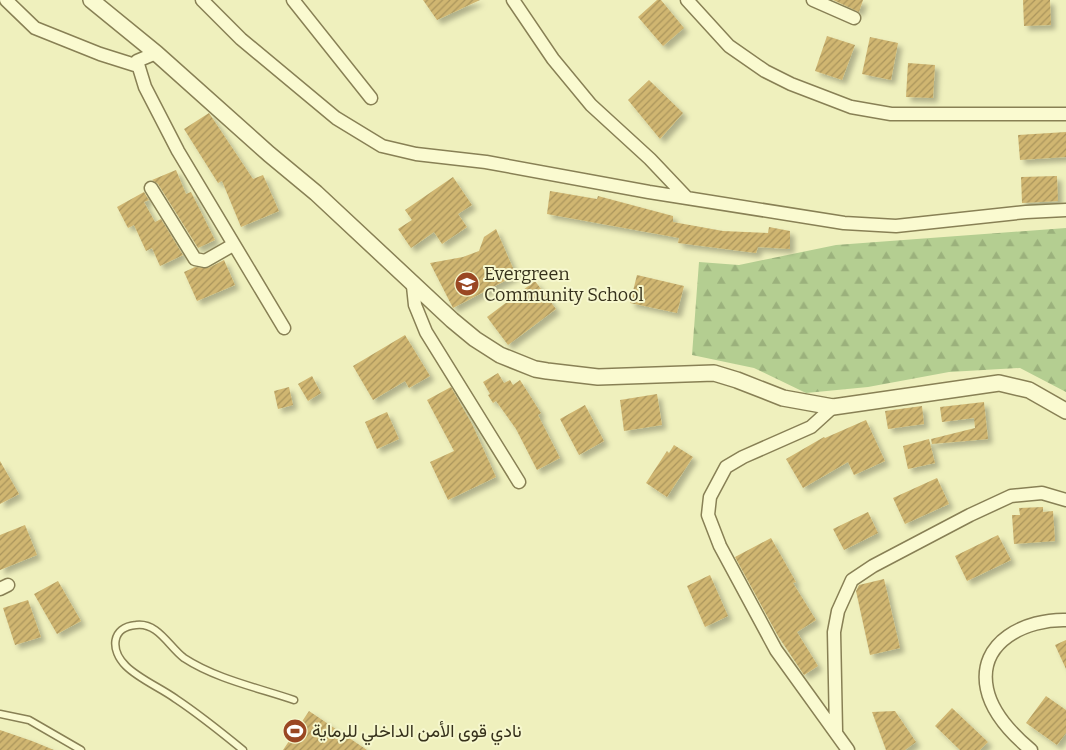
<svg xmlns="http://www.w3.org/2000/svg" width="1066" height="750" font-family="Bitter,Vazirmatn,serif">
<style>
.forest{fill:url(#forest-firs)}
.building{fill:url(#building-hatch);filter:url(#shadow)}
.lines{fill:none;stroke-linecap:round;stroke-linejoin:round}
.service-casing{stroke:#888055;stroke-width:9}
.minor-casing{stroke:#888055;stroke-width:15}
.tertiary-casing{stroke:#888055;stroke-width:18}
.service{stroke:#fafad0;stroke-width:6}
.minor{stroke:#fafad0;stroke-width:12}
.tertiary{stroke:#fafad0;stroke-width:15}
.labels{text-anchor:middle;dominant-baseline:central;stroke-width:4;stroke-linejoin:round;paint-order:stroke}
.poi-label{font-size:18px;fill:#36311b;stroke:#f6f7cd;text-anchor:start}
</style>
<defs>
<pattern id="forest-firs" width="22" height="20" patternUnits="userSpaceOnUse" patternTransform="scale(1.25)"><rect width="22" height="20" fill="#b4ce91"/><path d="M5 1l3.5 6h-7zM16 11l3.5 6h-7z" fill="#9bb17c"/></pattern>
<pattern id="building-hatch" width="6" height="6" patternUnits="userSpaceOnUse" patternTransform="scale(1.25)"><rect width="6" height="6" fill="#d0b671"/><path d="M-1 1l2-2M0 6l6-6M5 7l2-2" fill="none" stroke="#aa955c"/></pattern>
<filter id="shadow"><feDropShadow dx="4.5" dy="4.5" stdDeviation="2.5" flood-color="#0004"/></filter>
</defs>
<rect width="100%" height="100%" fill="#eff0bd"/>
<path class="forest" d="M1066 228V392L1020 368 949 372 868 387 806 393 754 368 692 355 699 262 739 265 836 245Z"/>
<path class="building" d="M423 0H480L437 20Z
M657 0H661L684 28 663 46 638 17Z
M833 0H863L859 12Z
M1023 0H1050L1051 25 1024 26Z
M827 36 855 45 842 80 815 71Z
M870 37 898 43 891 80 862 74Z
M908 63 935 65 933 98 906 97Z
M649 80 683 113 660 139 628 100Z
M209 113 253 179 263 175 279 211 241 227 222 181 218 183 184 129Z
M1066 132V157L1020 160 1018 135Z
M176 170 186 194 191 192 215 240 198 248 158 184 152 180Z
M1057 176 1058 201 1022 203 1021 177Z
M453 177 472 205 458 214 467 227 442 244 434 232 411 248 398 229 412 220 405 210Z
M550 191 597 199 598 196 673 216V222L723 231 768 233 769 227 790 231V249L758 247 756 253 678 243 679 238 547 214Z
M144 192 149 200 144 202 155 222 161 219 183 255 160 266 152 248 146 251 134 225 128 228 117 207Z
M496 229 516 275 453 308 430 263 463 257 479 251 484 237Z
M224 260 235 285 197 301 184 272 195 267 208 268Z
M637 275 684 286 677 313 630 303Z
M535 281 556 309 508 345 487 317Z
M405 335 430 376 409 388 405 381 373 400 353 366Z
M498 373 504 383 510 380 513 385 520 380 541 413 538 415 560 458 537 470 516 429 496 401 493 403 488 395 490 394 483 382Z
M312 376 321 393 308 401 298 384Z
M289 387 293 405 278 409 274 391Z
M451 387 472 424 496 477 448 500 430 462 454 451 427 400Z
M657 394 662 425 624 431 620 400Z
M984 402 988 439 932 444 931 439 975 428 974 418 942 422 940 407Z
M585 405 604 441 579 455 560 419Z
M922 406 924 424 888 429 885 411Z
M387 412 399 439 377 449 365 422Z
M866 420 885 461 854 475 848 462 803 488 786 459 824 437 825 438Z
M929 439 935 463 908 469 903 446Z
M674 445 693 457 667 497 646 483 667 451 669 453Z
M0 461 19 494 0 504Z
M937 478 949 504 905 524 893 498Z
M1043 507V512L1053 511 1055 541 1014 544 1012 515H1020L1019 508Z
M868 512 878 533 844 550 833 529Z
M25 525 37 555 0 570V535Z
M998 535 1011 560 967 581 955 556Z
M771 538 796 582 793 583 816 620 797 632 818 666 804 675 778 636 735 557Z
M710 575 728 616 705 627 687 586Z
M884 579 900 648 870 655 856 591 859 585Z
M58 581 81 621 57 634 34 594Z
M28 600 41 637 15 645 3 608Z
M1066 640V669L1055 645Z
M1046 696 1066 710V733L1057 745 1026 723Z
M952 708 988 742 980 750H960L935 726Z
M309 711 367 750H283Z
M895 711 916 742 905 750H886L872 712Z
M0 730 32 741 54 750H0Z"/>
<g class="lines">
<defs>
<path id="service" d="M0 714 29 720 81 750
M243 750C221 732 200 715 176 699 161 688 139 679 126 666 110 650 111 627 136 625 158 622 169 647 184 658 216 679 259 688 294 700"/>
<path id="minor" d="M6 0 35 28 100 54 138 66
M202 0 241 39 336 118 382 146 416 154 486 162 649 192 844 223 896 226 1026 212 1066 210
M293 0 371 98
M513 0 553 59 591 105 650 159 687 198
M687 0 729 46 765 71 791 84 851 107 891 114H1066
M813 0 854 18
M156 53 137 61 145 87 178 151 284 328
M151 188 195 259 205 261 233 245
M413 286 415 305 426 332 519 482
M833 407 811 427 743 457 726 467 710 497 708 515 720 546 776 650 848 750
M0 589 8 585
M836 731 834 632 838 611 852 580 873 566 970 515 1011 496 1042 493 1066 500
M1031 750C1013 735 992 713 987 689 977 641 1027 619 1066 620"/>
<path id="tertiary" d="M91 0 156 53 269 154 316 193 452 320 475 339 500 355 535 369 547 371 598 377 714 373 737 380 783 398 833 407 999 383 1029 390 1066 411"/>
</defs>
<use href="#service" class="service-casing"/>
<use href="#minor" class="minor-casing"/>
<use href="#tertiary" class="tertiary-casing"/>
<use href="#service" class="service"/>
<use href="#minor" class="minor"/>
<use href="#tertiary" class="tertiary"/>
</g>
<defs>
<symbol id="school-disc" viewBox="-11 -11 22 22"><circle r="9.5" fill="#9a4723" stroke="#f6f7cd"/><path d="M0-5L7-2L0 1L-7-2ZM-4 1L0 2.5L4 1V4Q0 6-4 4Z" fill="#fff"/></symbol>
<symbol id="stadium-disc" viewBox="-11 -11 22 22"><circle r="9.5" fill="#9a4723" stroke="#f6f7cd"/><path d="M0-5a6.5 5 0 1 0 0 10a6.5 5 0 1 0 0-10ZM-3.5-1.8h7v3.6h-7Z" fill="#fff"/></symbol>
</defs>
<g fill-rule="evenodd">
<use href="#school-disc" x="453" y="270" width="28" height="28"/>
<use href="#stadium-disc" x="281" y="717" width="28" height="28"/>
</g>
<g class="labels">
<g class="poi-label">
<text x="484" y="274">Evergreen<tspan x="484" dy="21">Community School</tspan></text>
<text x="312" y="731">نادي قوى الأمن الداخلي للرماية</text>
</g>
</g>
</svg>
